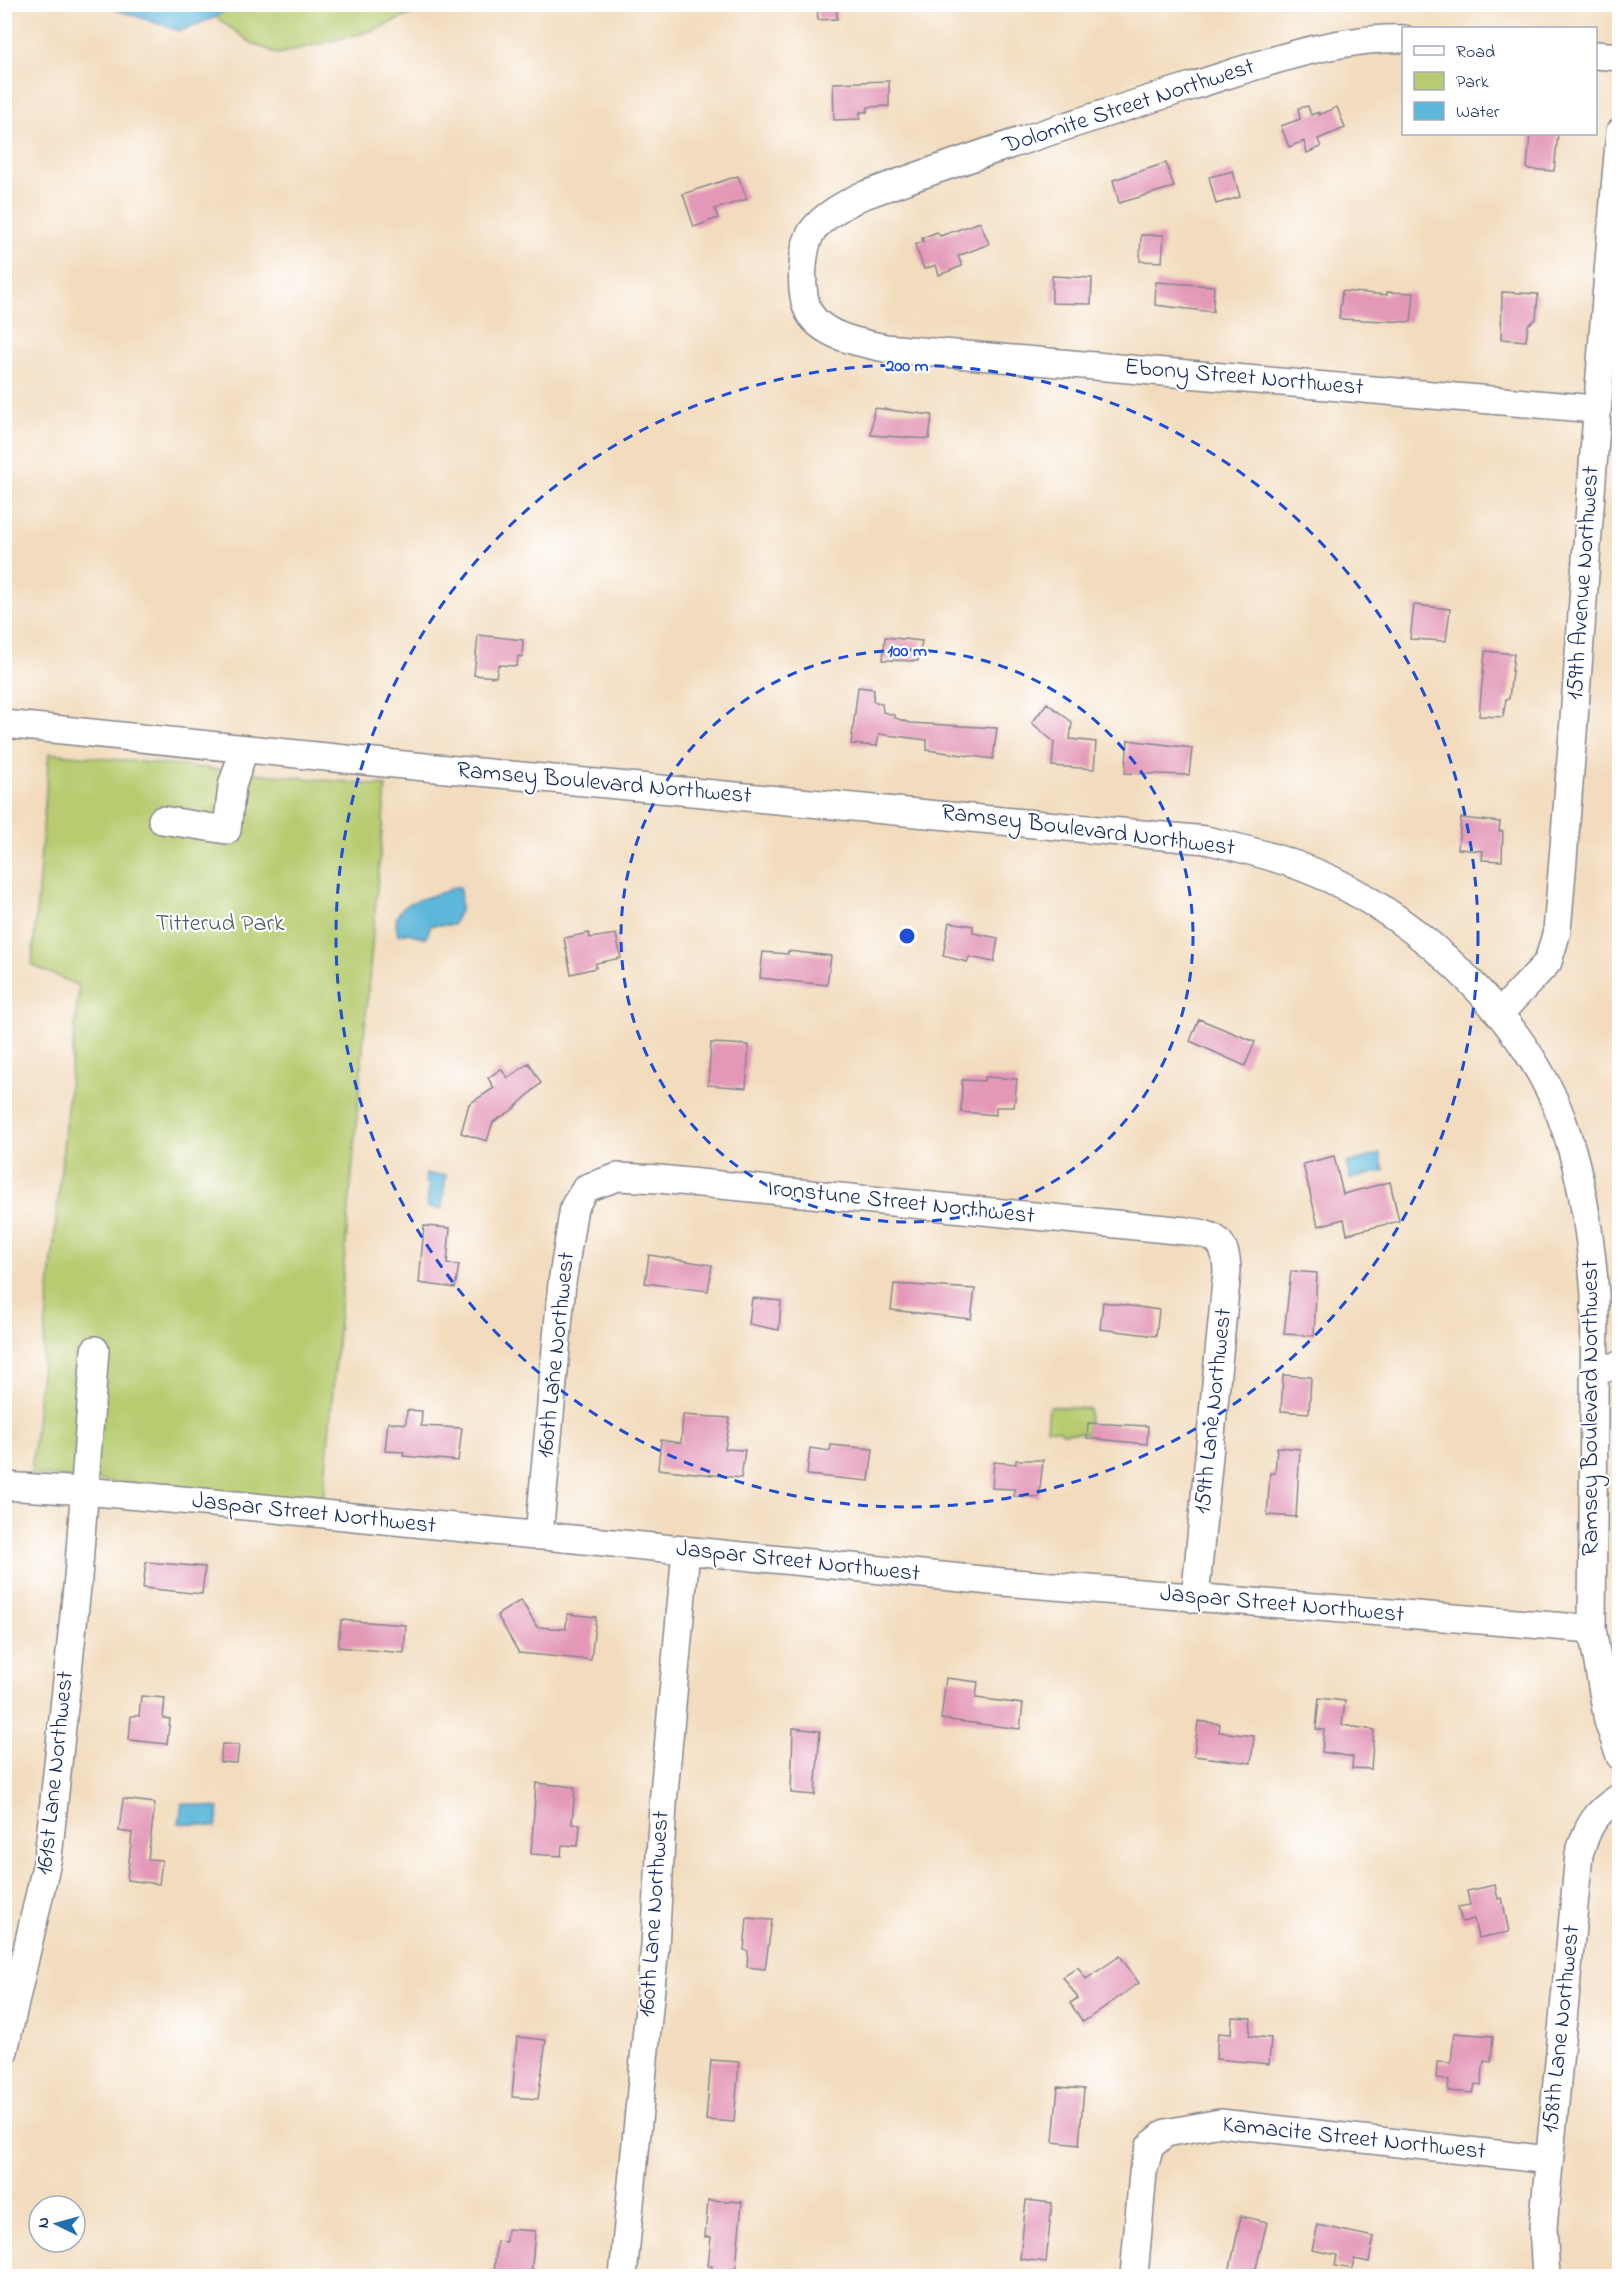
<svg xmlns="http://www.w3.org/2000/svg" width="1624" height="2281" font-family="'Indie Flower',sans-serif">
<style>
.green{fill:#b7cc71;stroke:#697e68;stroke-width:1.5}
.water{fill:#5cb7da;stroke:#3c739c;stroke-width:1.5}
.building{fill:#e398b8}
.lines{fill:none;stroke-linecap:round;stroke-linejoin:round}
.minor-casing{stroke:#86868e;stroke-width:30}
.minor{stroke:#fff;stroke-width:27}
.ring{fill:none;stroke:#1d4ed8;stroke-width:3;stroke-dasharray:10 8}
.labels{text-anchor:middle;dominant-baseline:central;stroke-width:4.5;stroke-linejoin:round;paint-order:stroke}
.street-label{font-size:24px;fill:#1b2f5e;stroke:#fff}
.park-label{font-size:24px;fill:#4a5e64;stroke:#fff}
.centre{fill:#1d4ed8;stroke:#fff;stroke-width:3}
.ring-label{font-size:18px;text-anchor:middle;font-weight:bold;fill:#1d4ed8;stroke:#fff;stroke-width:4.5;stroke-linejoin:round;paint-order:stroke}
</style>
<rect width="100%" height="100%" fill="#fff"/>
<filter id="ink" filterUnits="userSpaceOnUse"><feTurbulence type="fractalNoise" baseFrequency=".0167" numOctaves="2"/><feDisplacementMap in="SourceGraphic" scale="12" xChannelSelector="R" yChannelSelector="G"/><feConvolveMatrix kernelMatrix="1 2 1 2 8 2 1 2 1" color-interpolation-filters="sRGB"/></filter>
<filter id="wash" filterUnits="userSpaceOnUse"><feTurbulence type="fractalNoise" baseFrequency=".008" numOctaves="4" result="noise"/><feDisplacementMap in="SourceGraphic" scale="24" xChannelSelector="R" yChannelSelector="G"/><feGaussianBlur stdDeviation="1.35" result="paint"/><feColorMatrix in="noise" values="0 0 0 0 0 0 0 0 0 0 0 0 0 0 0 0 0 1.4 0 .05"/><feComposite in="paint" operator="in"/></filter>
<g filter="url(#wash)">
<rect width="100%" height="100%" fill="#f2dcbd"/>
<path class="green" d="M234 4H433V5L371 31 278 54 250 42 216 17Z
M49 753 386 786 323 1503 31 1474 79 986 32 965Z
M1049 1406 1089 1409 1088 1433H1062L1061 1430 1047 1429Z"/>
<path class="water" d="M103 5H234L216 17 180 31Z
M454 887H460L461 908 453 925H431L426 938 408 933 398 935C386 895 434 901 454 887Z
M1380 1154 1384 1171 1350 1179 1346 1163Z
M426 1174 446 1175 442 1209 427 1207 429 1184 425 1183Z
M182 1803 219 1808 216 1827 179 1823Z"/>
<g id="blocks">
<path class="building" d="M817 4H836L837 19 818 20Z
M889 81V106L868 107 867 112H860V119L834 120 833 83Z
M1308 106 1311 115 1319 112V115L1337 107 1345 128 1318 139 1321 147 1307 153 1304 141 1289 147 1281 126 1300 119 1298 108Z
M1530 134H1558L1554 171 1527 169Z
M1166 163 1174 187 1119 203 1113 180Z
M1233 171 1240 197 1216 204 1209 177Z
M738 176 747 199 715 209 718 218 694 227 683 194Z
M980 222 989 244 958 256 962 266 939 275 936 265 924 269 915 245 923 241 922 238 937 232 940 236Z
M1141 235H1164L1162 262 1140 261Z
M1052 276 1092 278 1091 304 1052 303Z
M1156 282 1214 286 1213 312 1155 305Z
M1342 291 1387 295V292L1414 293 1411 322 1339 319Z
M1502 292 1538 294 1536 319 1528 325 1526 341 1501 339Z
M874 408 932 415 929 439 871 435Z
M1414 605 1450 609 1446 641 1410 639Z
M478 635 523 640 522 657 518 656 517 666 498 665 496 677 474 675Z
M885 637 922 641 918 661 883 660Z
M1485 651 1514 654 1509 699H1506L1503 717 1479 716Z
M858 687 874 689 873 701 882 704 883 712 894 715 895 718 910 723 997 728 993 759 927 750V740L879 734 877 746 851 744Z
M1047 703 1072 722 1070 739 1096 742 1094 769 1052 766 1054 742 1032 723Z
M1128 740 1192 748 1189 775 1125 773Z
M1461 818 1500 822 1499 831H1503L1502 861 1482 860 1483 851 1458 849Z
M949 922 973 926V933L998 938 994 962 969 957 967 962 943 956Z
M589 933 590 938 616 934 621 958 596 963V968L571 974 564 938Z
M788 951 831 956 827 985 760 978 763 952 788 954Z
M1199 1019 1255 1042 1245 1066 1190 1041Z
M711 1043 749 1045 746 1088 708 1085Z
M529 1063 541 1083 511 1111 493 1122 487 1141 461 1133 469 1104 494 1088 488 1078 501 1069 508 1078Z
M985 1077 1017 1079 1014 1107H996V1115L961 1112 962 1080 984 1081Z
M1334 1156 1343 1194 1390 1182 1399 1221 1347 1234 1344 1219 1318 1226 1303 1164Z
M424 1226 450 1228 447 1264 459 1265 455 1288 419 1283Z
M649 1255 712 1265 708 1291 645 1283Z
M1291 1271 1317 1273 1314 1336 1284 1334Z
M894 1284 975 1289 971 1319 891 1310Z
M752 1298 781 1301 779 1330 749 1324Z
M1103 1302 1159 1310 1156 1336 1100 1329Z
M1283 1375 1311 1377 1309 1413 1281 1411Z
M407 1410 422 1411 421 1426 462 1428 458 1461 403 1456 404 1452 385 1451 388 1422 406 1424Z
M683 1415 730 1418 725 1449 745 1450 741 1478 658 1469 661 1440 681 1443Z
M1088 1423 1148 1426 1147 1444 1087 1438Z
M831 1445 873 1449 869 1481 807 1475 810 1448 830 1451Z
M1277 1447 1300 1449 1296 1517 1267 1515 1270 1473H1275Z
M1016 1460H1043L1039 1497 1014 1496V1489L992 1488 994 1462 1016 1464Z
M146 1562 205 1567 202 1594 143 1588Z
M521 1600 537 1627 566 1629 567 1614 596 1617 591 1660 519 1653 497 1615Z
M341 1620 406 1625 404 1653 338 1647Z
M946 1678 978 1682 976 1698 1023 1704 1020 1729 941 1719Z
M141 1696 165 1698 163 1718 170 1719 167 1744 129 1740 131 1716H139Z
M1319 1698 1345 1701 1342 1725 1374 1730 1371 1769 1352 1768 1353 1757 1322 1752 1324 1730 1316 1729Z
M1198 1721 1220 1724 1219 1732 1254 1736 1251 1763 1194 1756Z
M793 1728 820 1731 815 1795 791 1793Z
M222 1744 239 1745 237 1763 220 1762Z
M536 1783 575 1787 572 1824H580L578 1846 562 1845 561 1856 531 1854Z
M123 1799 155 1803 148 1859 162 1860 159 1884 127 1880 132 1833 119 1831Z
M1495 1885 1498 1899 1502 1898 1509 1932 1478 1938 1474 1919 1462 1922 1458 1907 1470 1905 1467 1891Z
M747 1918 772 1920 765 1969 747 1967 748 1951 744 1950Z
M1120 1956 1139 1983 1083 2022 1070 2003 1078 1998 1063 1977 1078 1967 1086 1979Z
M1232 2017 1251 2018 1249 2036 1271 2038 1269 2064 1216 2059 1218 2033 1231 2034Z
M1454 2033 1493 2036 1491 2062 1484 2061 1481 2085 1475 2084 1473 2093 1448 2091 1449 2080 1436 2079 1437 2062 1451 2063Z
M517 2037 546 2040 538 2099 512 2097Z
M711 2060 739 2062 734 2122 706 2120Z
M1058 2087 1084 2089 1079 2145 1053 2142Z
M708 2200 742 2202 735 2277H711L712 2266H708L711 2237H705Z
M1026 2200 1052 2203 1046 2262 1020 2259Z
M1241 2216 1267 2222 1254 2277 1229 2273Z
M1318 2225 1374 2237 1369 2262 1354 2259 1352 2269 1335 2266 1337 2255 1312 2250Z
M507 2229 535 2231 531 2277H502L503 2274 494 2273 497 2241 506 2242Z"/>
</g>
</g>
<g filter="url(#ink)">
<use href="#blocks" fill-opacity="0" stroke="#86868e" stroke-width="1.5"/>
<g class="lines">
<defs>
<path id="minor" d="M1404 39C1336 36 1256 66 1192 86 1080 121 969 157 859 197 843 206 826 214 814 229 800 245 799 296 810 314 825 337 861 343 885 348L1595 409
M1596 55 1620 57
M4 724 404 765 1206 840C1253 851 1301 863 1344 886 1437 936 1535 1031 1567 1134 1584 1186 1591 1240 1595 1295L1592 1629 1608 1721 1620 1756
M162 820 227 830 232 786 244 749
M1500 1013 1548 962 1557 931C1580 665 1596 398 1620 132
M1594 1371 1620 1365
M4 1486 85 1491 245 1506 991 1581 1592 1629
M539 1536 562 1283 574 1207 586 1188 618 1177 659 1179 1186 1231C1216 1235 1226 1239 1227 1271L1195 1599
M4 2051 48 1857 78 1578 95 1350
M623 2276 655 1946 663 1804 686 1551
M1134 2276 1143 2172 1150 2146 1166 2133 1220 2123 1549 2160
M1546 2276 1543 2227 1579 1854C1588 1826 1594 1813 1620 1797"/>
</defs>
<use href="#minor" class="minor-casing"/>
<use href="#minor" class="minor"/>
</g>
</g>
<g class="ring">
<circle cx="907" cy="936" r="286"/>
<circle cx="907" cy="936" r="571"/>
</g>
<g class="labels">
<g class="street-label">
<text transform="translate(1129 107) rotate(-18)">Dolomite Street Northwest</text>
<text transform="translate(1244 378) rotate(5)">Ebony Street Northwest</text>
<text transform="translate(1584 583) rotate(-86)">159th Avenue Northwest</text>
<text transform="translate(604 784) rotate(5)">Ramsey Boulevard Northwest</text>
<text transform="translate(1088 831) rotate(7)">Ramsey Boulevard Northwest</text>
<text transform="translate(901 1203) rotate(6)">Ironstune Street Northwest</text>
<text transform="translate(557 1355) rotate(-84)">160th Lane Northwest</text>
<text transform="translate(1591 1408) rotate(-90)">Ramsey Boulevard Northwest</text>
<text transform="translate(1214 1411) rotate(-84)">159th Lane Northwest</text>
<text transform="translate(314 1514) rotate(6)">Jaspar Street Northwest</text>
<text transform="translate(798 1562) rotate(6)">Jaspar Street Northwest</text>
<text transform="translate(1282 1605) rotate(5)">Jaspar Street Northwest</text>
<text transform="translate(56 1773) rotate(-84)">161st Lane Northwest</text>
<text transform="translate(655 1914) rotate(-86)">160th Lane Northwest</text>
<text transform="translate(1562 2029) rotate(-84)">158th Lane Northwest</text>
<text transform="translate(1354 2139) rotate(6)">Kamacite Street Northwest</text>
</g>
<g class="park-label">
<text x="220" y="924">Titterud Park</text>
</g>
</g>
<circle cx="907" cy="936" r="9" class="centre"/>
<g class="ring-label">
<text x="907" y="371">200 m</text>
<text x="907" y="656">100 m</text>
</g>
<rect width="1624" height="2281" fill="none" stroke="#fff" stroke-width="24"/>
<rect x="1402" y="27" width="195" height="108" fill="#ffffff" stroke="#a4acbf" stroke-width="1.5"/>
<rect x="1414" y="46" width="30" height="9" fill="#ffffff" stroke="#a4acbf" stroke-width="1.5"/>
<text x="1456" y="57" font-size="18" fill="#1b2f5e">Road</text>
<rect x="1414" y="72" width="30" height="18" fill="#b7cc71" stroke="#a4acbf" stroke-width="1.5"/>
<text x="1456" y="87" font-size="18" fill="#1b2f5e">Park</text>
<rect x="1414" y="102" width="30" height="18" fill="#5cb7da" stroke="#a4acbf" stroke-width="1.5"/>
<text x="1456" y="117" font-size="18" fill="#1b2f5e">Water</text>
<g transform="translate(57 2224) rotate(275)"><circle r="28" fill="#ffffff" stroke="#a4acbf" stroke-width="1.5"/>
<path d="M0-4.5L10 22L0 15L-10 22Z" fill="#1f6fb2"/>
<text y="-9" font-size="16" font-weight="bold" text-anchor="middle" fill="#1b2f5e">N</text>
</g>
</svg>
